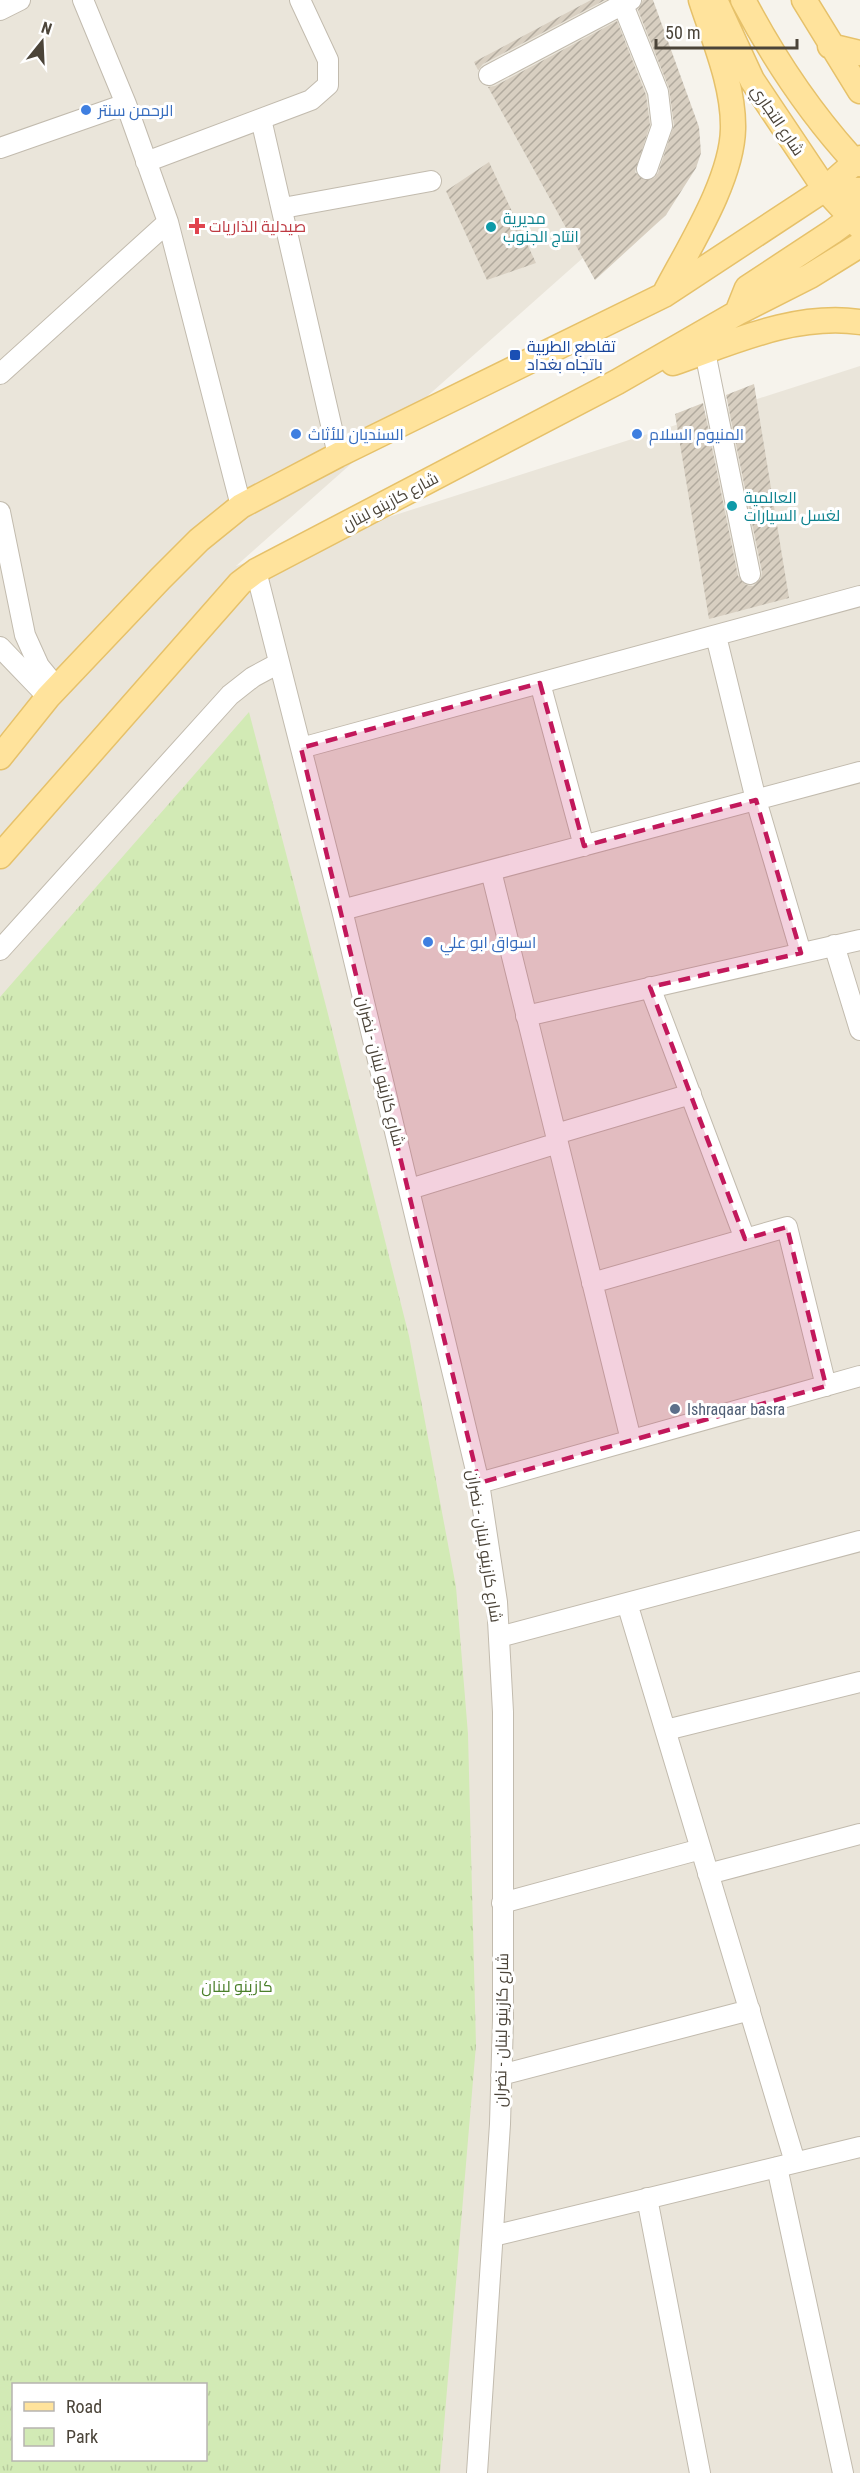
<svg xmlns="http://www.w3.org/2000/svg" width="860" height="2473" font-family="'Roboto Condensed',Cairo,sans-serif">
	<style>
		.residential { fill: #eae5da; fill-rule: evenodd }
		.park { fill: url(#park-tufts); fill-rule: evenodd }
		.building { fill: url(#building-hatch) }
		.lines { fill: none; stroke-linecap: round; stroke-linejoin: round }
		.minor-casing { stroke: #c2bbae; stroke-width: 22 }
		.major-casing { stroke: #e6c16a; stroke-width: 27 }
		.minor { stroke: #fff; stroke-width: 20 }
		.major { stroke: #ffe39c; stroke-width: 24 }
		.marked { fill: #c2185b; fill-opacity: 0.2; stroke: #c2185b; stroke-width: 4.5; stroke-dasharray: 12 8; stroke-linejoin: round }
		.shop-dot { fill: #3f7fe0; stroke: #fff; stroke-width: 2 }
		.health-dot { fill: #e0444e; stroke: #fff; stroke-width: 2 }
		.culture-dot { fill: #0f9aa8; stroke: #fff; stroke-width: 2 }
		.transit-dot { fill: #1a4fb4; stroke: #fff; stroke-width: 2 }
		.service-dot { fill: #5c6f8a; stroke: #fff; stroke-width: 2 }
		.labels { text-anchor: middle; stroke-width: 6; stroke-linejoin: round; paint-order: stroke }
		.shop-label { font-size: 16px; fill: #366cbe; stroke: #fff; text-anchor: start }
		.street-label { font-size: 16px; fill: #4b4439; stroke: #fff }
		.culture-label { font-size: 16px; fill: #0d838f; stroke: #fff; text-anchor: start }
		.health-label { font-size: 16px; fill: #be3a42; stroke: #fff; text-anchor: start }
		.transit-label { font-size: 16px; fill: #164399; stroke: #fff; text-anchor: start }
		.service-label { font-size: 16px; fill: #4e5e75; stroke: #fff; text-anchor: start }
		.park-label { font-size: 16px; fill: #4a7f2a; stroke: #fff }
	</style>
	<defs>
		<pattern id="park-tufts" width="24" height="20" patternUnits="userSpaceOnUse" patternTransform="scale(1.5)"><rect width="24" height="20" fill="#d2eab5"/><path d="M3 7l-1-3M5 7V3M7 7l1-3M15 17l-1-3M17 17v-4M19 17l1-3" fill="none" stroke="#b6ca9c"/></pattern>
		<pattern id="building-hatch" width="6" height="6" patternUnits="userSpaceOnUse" patternTransform="scale(1.5)"><rect width="6" height="6" fill="#d8cfc1"/><path d="M-1 1l2-2M0 6l6-6M5 7l2-2" fill="none" stroke="#b1aa9e"/></pattern>
	</defs>
	<rect width="100%" height="100%" fill="#f6f3ec"/>
	<!-- residential -->
	<path class="residential" d="M0 0H646L692 161 236 566 860 366V2473H0ZM14 2384H206V2460H14Z"/>
	<!-- park -->
	<path class="park" d="M249 712 327 1010 409 1336 456 1587 468 1734 476 2045 440 2473H0V997ZM14 2384H206V2460H14Z"/>
	<!-- building -->
	<path class="building" d="M591 0H605L483 64 478 70 474 62Z
		M643 0H653L699 127 701 153 696 168 666 215 595 280 488 87 495 86 617 21 646 95 650 125 635 172 644 180 654 178 658 173 674 125 669 88 638 10Z
		M489 162 536 263 487 280 446 191Z
		M754 384 789 598 709 619 675 414 703 403 738 576 746 585 753 586 761 578 762 572 726 395Z"/>
	<g class="lines">
		<!-- minor casing -->
		<g class="minor-casing">
			<path id="minor" d="M83 0 126 104 168 222 241 506
				M623 5 658 92 662 126 647 169
				M0 10 20 0
				M489 75 631 0
				M261 119 338 455
				M0 148 126 104
				M146 162 311 100 328 85V60L300 0
				M283 208 431 181
				M705 352 750 574
				M0 374 168 222
				M0 512 25 635 39 666 57 688
				M256 571 342 910 479 1483 497 1602 503 1712V2020L500 2124 477 2473
				M716 636 756 800 801 953
				M0 647 48 697
				M540 683 584 846
				M301 748 860 596
				M491 871 631 1440
				M342 910 860 772
				M834 945 860 1030
				M0 950 230 695 253 677 279 663
				M650 987 745 1239
				M526 1016 860 940
				M556 1134 691 1094
				M410 1189 558 1143
				M592 1283 787 1227 826 1386
				M479 1483 860 1376
				M627 1603 795 2162
				M499 1637 860 1541
				M666 1730 860 1682
				M708 1874 860 1834
				M502 1903 701 1849
				M501 2075 750 2010
				M777 2167 843 2473
				M647 2198 700 2473
				M493 2236 860 2147"/>
		</g>
		<!-- major casing -->
		<g class="major-casing">
			<path id="major" d="M715 0 752 80 825 189 860 227
				M743 0C774 59 810 113 855 162L860 164
				M804 0 860 91
				M830 46 860 53
				M825 189 860 190
				M665 293C689 247 732 180 733 129 734 86 714 40 701 0
				M737 313 747 288 832 232 851 218 860 208
				M673 363C733 342 795 313 860 322
				M0 757 48 697 160 579 199 540 241 506 338 455 664 295 825 189 860 158
				M0 856 240 583 256 571 617 382 737 313 810 276 860 245"/>
		</g>
		<!-- minor -->
		<use href="#minor" class="minor"/>
		<!-- major -->
		<use href="#major" class="major"/>
	</g>
	<!-- marked area -->
	<path class="marked" d="M540 683 584 846 756 800 801 953 650 987 745 1239 787 1227 826 1386 479 1483 301 748Z"/>
	<!-- markers -->
	<g class="shop-dot">
		<circle cx="86" cy="110" r="6"/>
		<circle cx="296" cy="434" r="6"/>
		<circle cx="637" cy="434" r="6"/>
		<circle cx="428" cy="942" r="6"/>
	</g>
	<path class="health-dot" d="M194 217h6v6h6v6h-6v6h-6v-6h-6v-6h6z"/>
	<g class="culture-dot">
		<circle cx="491" cy="227" r="6"/>
		<circle cx="732" cy="506" r="6"/>
	</g>
	<rect class="transit-dot" x="509" y="349" width="12" height="12" rx="3"/>
	<circle class="service-dot" cx="675" cy="1409" r="6"/>
	<g class="labels">
		<!-- shop labels -->
		<g class="shop-label">
			<text x="98" y="116">الرحمن سنتر</text>
			<text x="308" y="440">السنديان للأثاث</text>
			<text x="649" y="440">المنيوم السلام</text>
			<text x="440" y="948">اسواق ابو علي</text>
		</g>
		<!-- street labels -->
		<g class="street-label">
			<text transform="translate(778 120) rotate(56)" y="6">شارع التجاري</text>
			<text transform="translate(390 501) rotate(-28)" y="6">شارع كازينو لبنان</text>
			<text transform="translate(381 1071) rotate(76)" y="6">شارع كازينو لبنان - نضران</text>
			<text transform="translate(485 1546) rotate(81)" y="6">شارع كازينو لبنان - نضران</text>
			<text transform="translate(501 2030) rotate(-89)" y="6">شارع كازينو لبنان - نضران</text>
		</g>
		<!-- culture labels -->
		<g class="culture-label">
			<text x="503" y="224">مديرية<tspan x="503" dy="18">انتاج الجنوب</tspan></text>
			<text x="744" y="503">العالمية<tspan x="744" dy="18">لغسل السيارات</tspan></text>
		</g>
		<!-- health labels -->
		<g class="health-label">
			<text x="209" y="232">صيدلية الذاريات</text>
		</g>
		<!-- transit labels -->
		<g class="transit-label">
			<text x="527" y="352">تقاطع الطربية<tspan x="527" dy="18">باتجاه بغداد</tspan></text>
		</g>
		<!-- service labels -->
		<g class="service-label">
			<text x="687" y="1415">Ishraqaar basra</text>
		</g>
		<!-- park labels -->
		<g class="park-label">
			<text x="237" y="1992">كازينو لبنان</text>
		</g>
	</g>
	<!-- legend -->
	<rect x="12" y="2383" width="195" height="78" fill="#ffffff" stroke="#b7b4b0" stroke-width="1.5"/>
	<rect x="24" y="2402" width="30" height="9" fill="#ffe39c" stroke="#b7b4b0" stroke-width="1.5"/>
	<text x="66" y="2413" font-size="18" fill="#4b4439">Road</text>
	<rect x="24" y="2428" width="30" height="18" fill="url(#park-tufts)" stroke="#b7b4b0" stroke-width="1.5"/>
	<text x="66" y="2443" font-size="18" fill="#4b4439">Park</text>
	<!-- north arrow -->
	<g transform="translate(42 42) rotate(18)" stroke="#ffffff" stroke-width="4.5" paint-order="stroke">
	<path d="M0-4.5L10 22L0 15L-10 22Z" fill="#4b4439"/>
	<text y="-9" font-size="16" font-weight="bold" text-anchor="middle" fill="#4b4439">N</text>
	</g>
	<!-- scale -->
	<path d="M656 39v9h141v-9" fill="none" stroke="#4b4439" stroke-width="3"/>
	<text x="665" y="39" font-size="18" fill="#4b4439" stroke="#ffffff" stroke-width="4.5" paint-order="stroke">50 m</text>
</svg>
